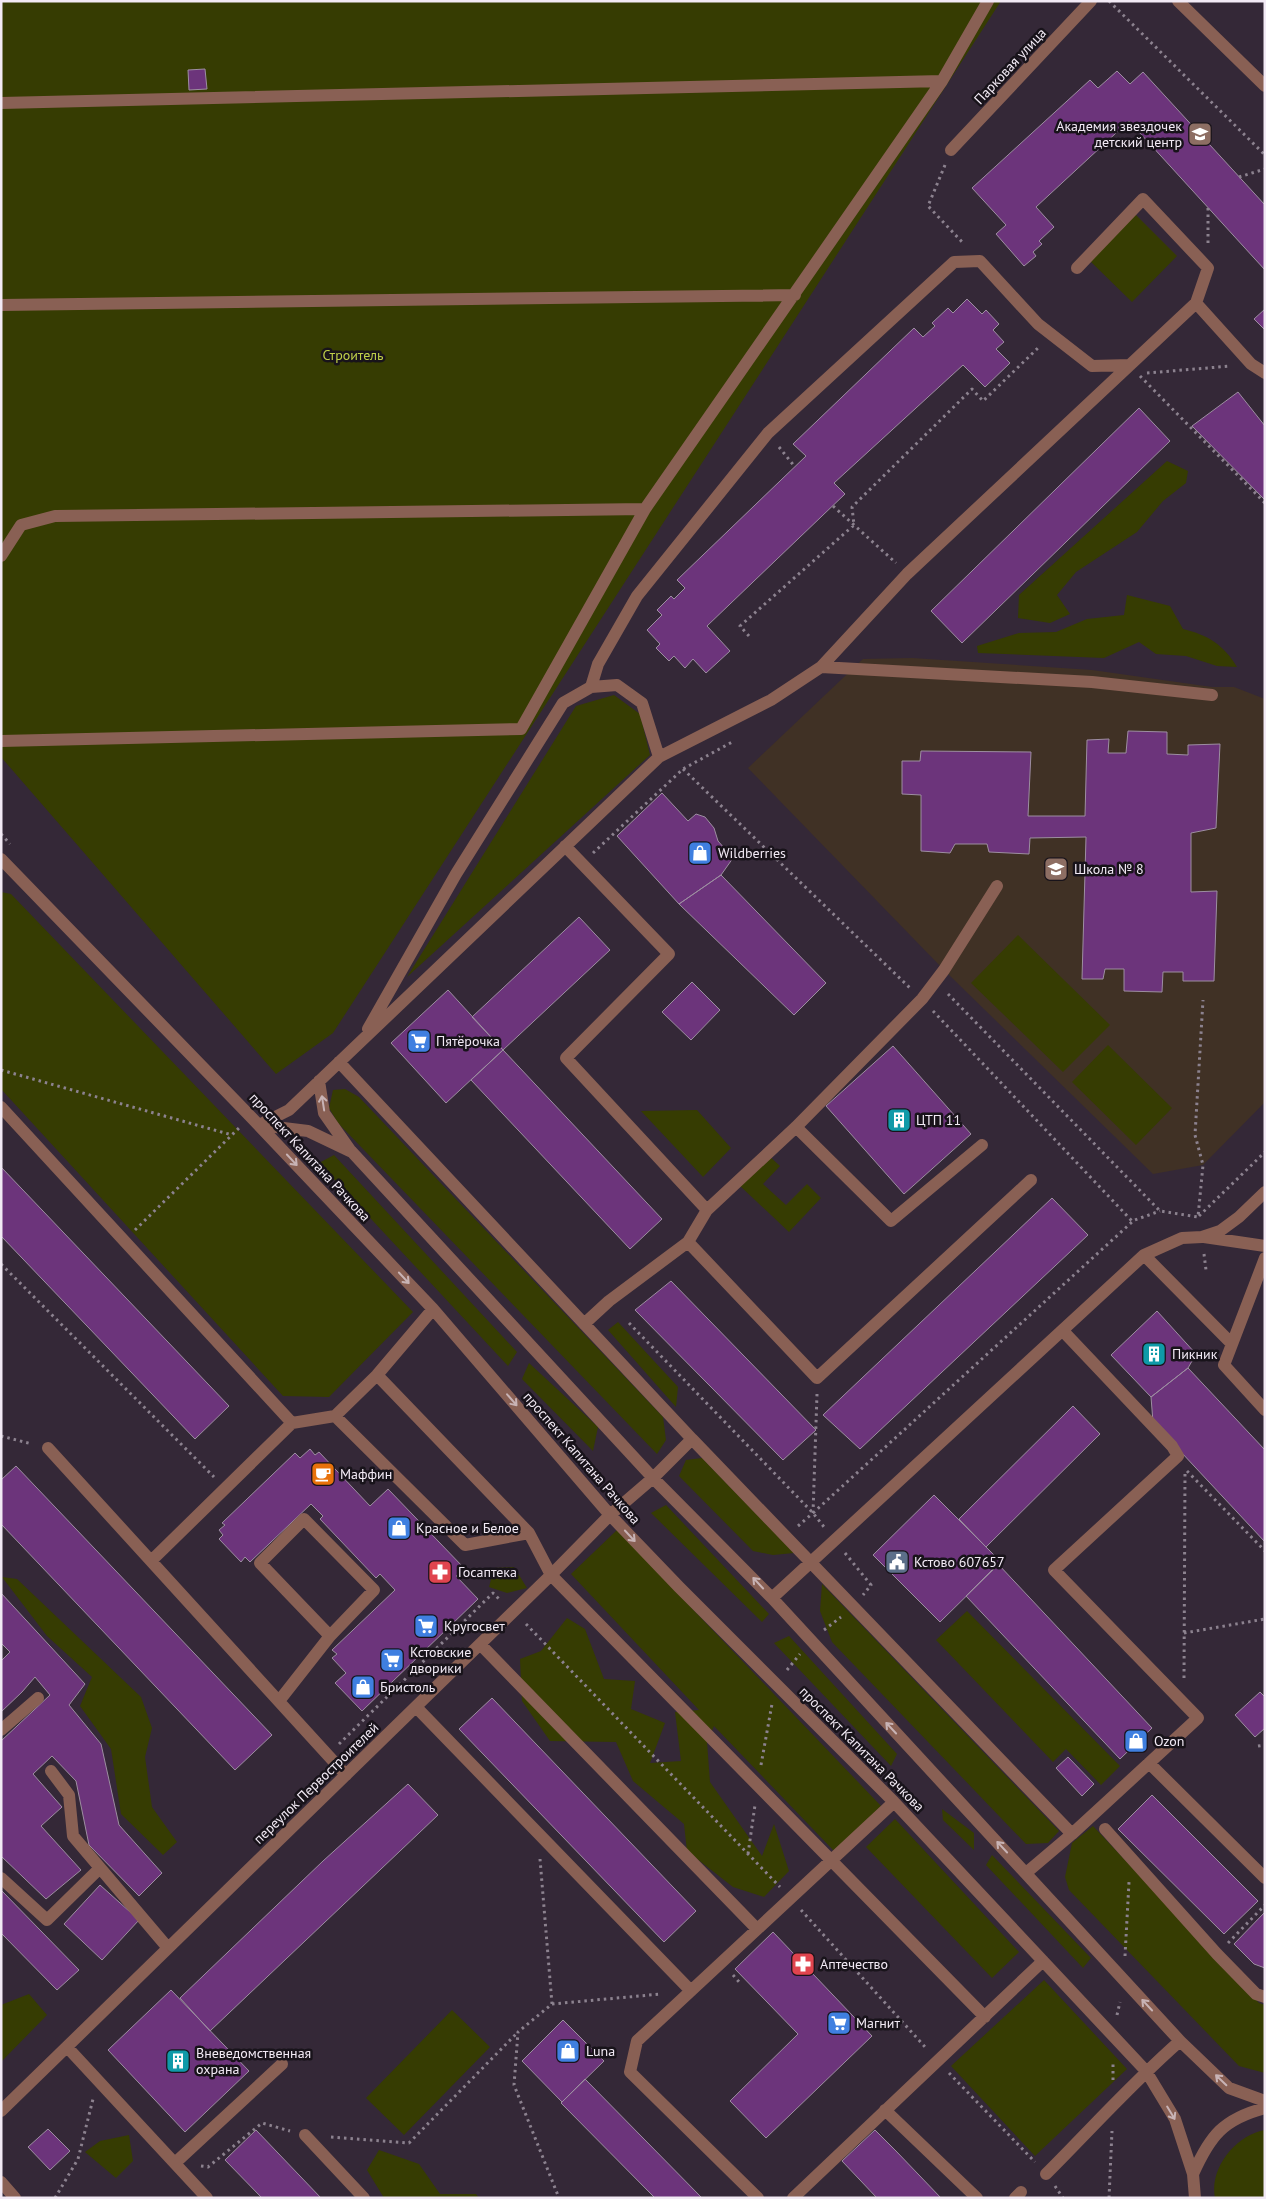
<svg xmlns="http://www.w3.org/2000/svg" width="1266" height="2199" font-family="'PT Sans',sans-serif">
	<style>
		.education { fill: #403125 }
		.green { fill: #363c02 }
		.building { fill: #6c347b; stroke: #9d8ea1 }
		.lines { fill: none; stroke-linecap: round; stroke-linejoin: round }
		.path { stroke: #8c828f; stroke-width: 3; stroke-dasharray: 2.5 4; stroke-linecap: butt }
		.minor { stroke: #896054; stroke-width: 12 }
		.oneway { stroke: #c8b3b5 }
		.labels { text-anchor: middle; stroke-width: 5; stroke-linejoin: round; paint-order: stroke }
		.street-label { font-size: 14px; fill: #f2eaf5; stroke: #18131a }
		.poi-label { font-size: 14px; fill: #f2eaf5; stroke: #18131a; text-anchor: start }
		.park-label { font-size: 14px; fill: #bfcf49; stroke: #18131a }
	</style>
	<rect width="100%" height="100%" fill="#342837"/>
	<!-- education -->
	<path class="education" d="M912 658 1092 670 1212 687H1234L1265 699V1102L1203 1165 1153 1174 944 970 748 768 863 659Z"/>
	<!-- green -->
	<path class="green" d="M1 1H1001L333 1033 276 1074 1 757Z
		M1135 214 1177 256 1132 302 1089 260Z
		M1167 461 1188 471 1186 483 1163 501 1137 532 1076 572 1057 595 1070 614 1050 623 1018 618 1019 595Z
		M1127 595 1170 606 1183 629C1208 635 1224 645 1237 667L1217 666 1186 656 1156 654 1139 642 1104 658 978 653 977 646 1019 633 1056 632 1087 619 1124 615Z
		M614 695 640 714 650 755 407 977 576 706Z
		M1 892 11 894 413 1312 329 1397 283 1396 1 1089Z
		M1018 935 1110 1025 1063 1072 971 983Z
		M1108 1045 1172 1108 1136 1145 1072 1082Z
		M345 1089 359 1097 663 1417 666 1440 657 1454 338 1123 329 1108 333 1090Z
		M697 1110 731 1148 703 1177 641 1111Z
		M334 1155 517 1352 508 1366 319 1163Z
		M768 1155 780 1166 763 1184 786 1205 807 1184 821 1198 789 1232 739 1185Z
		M618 1322 678 1387 676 1407 608 1330Z
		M529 1363 598 1427 593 1451 522 1379Z
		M702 1458 794 1553 773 1555 753 1551 679 1476 686 1460Z
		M666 1505 769 1614 762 1622 651 1513Z
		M617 1530 881 1806 834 1851 714 1726 707 1742 710 1782 762 1856 774 1824 789 1871 764 1897 733 1887 687 1851 684 1824 633 1781 616 1742 550 1741 522 1701 520 1659 541 1651 567 1618 585 1629 604 1679 635 1681 631 1709 665 1723 650 1763 681 1761 675 1712 699 1710 571 1574Z
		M514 1567 527 1588 507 1593 489 1587 494 1568Z
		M2 1577 17 1579 141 1697 152 1728 145 1757 152 1807 177 1842 163 1855 121 1814 111 1749 80 1706 92 1677 47 1636Z
		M822 1584 1059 1831 1048 1843 1026 1844 832 1642 820 1611Z
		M967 1611 1120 1766 1101 1785 1066 1749 1053 1762 936 1640Z
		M789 1636 897 1754 891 1766 774 1643Z
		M942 1809 974 1833V1850L943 1820Z
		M895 1819 1019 1952 992 1978 866 1847Z
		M1093 1826 1259 2003 1265 2005V2073L1239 2066 1069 1890 1065 1877 1072 1843Z
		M992 1855 1091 1958 1083 1968 986 1865Z
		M1044 1980 1127 2069 1035 2156 951 2066Z
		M29 1994 47 2015 1 2062V2005Z
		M452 2010 490 2047 404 2135 366 2098Z
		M1265 2130V2198H1215C1209 2168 1236 2135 1265 2130Z
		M129 2135 133 2161 116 2178 85 2152 100 2141Z
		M379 2150 419 2164 440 2194H476L479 2198H384L367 2170Z"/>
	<!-- building -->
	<path class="building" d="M205 69 207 89 189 90 188 70Z
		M1117 71 1130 84 1143 72 1265 205V270L1129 121 1036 207 1054 227 1039 241 1042 244 1033 252 1036 256 1024 266 996 234 1006 225 972 188 1090 80 1098 88Z
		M967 299 982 314 986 310 999 324 993 330 1004 342 996 349 1010 363 985 387 963 365 834 483 845 494 707 626 730 651 706 673 693 659 685 668 674 656 669 661 656 648 660 644 647 630 662 615 657 610 671 596 674 599 685 588 677 580 806 456 793 444 914 328 923 337 935 326 932 323 948 308 953 313Z
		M1265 309V330L1254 319Z
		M1238 392 1265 426V500L1192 426Z
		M1139 408 1170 441 962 643 931 611Z
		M1128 731 1167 732V754L1188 755V745L1220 744 1216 828 1191 833V892L1217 891 1214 981H1183V972H1163L1162 992 1124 991V969H1105L1103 979H1082L1086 837 1030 838 1029 854 989 852 987 844H955L950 853 921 851V795L902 794V761H920L921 751 1031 752 1028 816H1085L1087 740 1109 739 1108 753H1126Z
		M662 793 688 821 696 814 705 817 714 828 718 841 733 858 721 875 679 904 617 836Z
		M721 875 826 983 794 1015 679 904Z
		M579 917 610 950 503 1050 472 1017Z
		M692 982 720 1010 691 1040 662 1012Z
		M448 990 503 1050 446 1103 391 1043Z
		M893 1046 971 1134 904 1194 826 1106Z
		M503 1050 662 1219 630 1249 471 1080Z
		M1 1167 229 1406 195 1439 1 1236Z
		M1052 1198 1088 1235 860 1449 823 1415Z
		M671 1281 816 1430 783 1460 635 1310Z
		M1157 1311 1196 1354 1188 1368 1151 1397 1111 1355Z
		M1188 1368 1265 1450V1542L1153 1422 1151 1397Z
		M1073 1406 1100 1434 986 1547 959 1519Z
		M310 1449 315 1455 319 1452 370 1506 388 1489 464 1568 456 1576 478 1599 362 1711 335 1683 346 1673 332 1658 337 1654 332 1650 395 1590 380 1574 376 1578 320 1519 323 1516 311 1504 250 1562 245 1557 241 1562 219 1539 223 1535 219 1530 225 1525 222 1523 295 1453 300 1458Z
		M16 1466 272 1735 235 1770 1 1524V1480Z
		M934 1495 1001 1562 940 1622 873 1555Z
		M998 1564 1152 1728 1120 1759 966 1596Z
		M1 1593 85 1684 69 1705 101 1744 119 1825 162 1873 139 1896 89 1845 76 1781 52 1756 33 1774 62 1807 41 1826 81 1870 46 1899 1 1856V1741L50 1695 35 1677 22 1692 1 1712V1661L10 1652 1 1643Z
		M1260 1692 1265 1697V1728L1255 1737 1235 1715Z
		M492 1698 696 1911 664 1942 459 1729Z
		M1068 1757 1094 1784 1082 1796 1056 1768Z
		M408 1784 438 1815 210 2031 180 1998 323 1861Z
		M1152 1795 1258 1901 1224 1934 1118 1829Z
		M100 1885 139 1920 102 1960 64 1924Z
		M1 1890 79 1970 57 1990 1 1933Z
		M1265 1912V1968L1254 1964 1234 1944Z
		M773 1932 872 2036 766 2138 730 2101 798 2034 735 1969Z
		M171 1990 249 2071 185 2132 108 2050Z
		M563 2020 604 2061 562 2102 522 2061Z
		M585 2079 702 2198H655L561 2103Z
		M48 2129 70 2151 50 2170 28 2147Z
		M256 2130 321 2198H262L225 2160Z
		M875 2130 896 2151 941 2198H877L842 2161Z"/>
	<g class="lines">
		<!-- path -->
		<path class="path" d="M1109 1 1265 155
			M945 165 928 206 964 244
			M1239 177 1265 169
			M1208 243V208
			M1147 373 1231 366
			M1140 376 1265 503
			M779 447 795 467
			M833 506 896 563
			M749 636 740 626 854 525 852 507 972 389 983 401 1039 347
			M683 769 911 989
			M1 834 10 844
			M593 853 683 769 734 741
			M948 994 1160 1211 1198 1217 1203 1165 1195 1135 1203 1000
			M933 1011 1132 1221 1160 1211
			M1 1070 232 1135
			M1199 1216 1265 1152
			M135 1230 240 1127
			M1204 1254 1206 1270
			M1 1264 214 1477
			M629 1323 813 1513 824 1527
			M1 1436 32 1444
			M1187 1471 1265 1551
			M813 1513 1132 1222
			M798 1526 813 1513 817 1394
			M845 1553 871 1585 863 1595
			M526 1624 780 1887
			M824 1630 841 1617
			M1184 1633 1265 1619
			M787 1670 800 1654
			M1184 1678 1185 1472
			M339 1744 493 1593 501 1601
			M1258 1746 1265 1745
			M761 1765 772 1704
			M748 1854 755 1805
			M540 1859 552 2004 518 2032 514 2085 559 2198
			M801 1910 926 2048
			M1228 1943 1265 1905
			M1125 1956 1129 1882
			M733 1975 740 1983
			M552 2004 661 1994
			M1117 2015 1120 2002
			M949 2073 1035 2162
			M1113 2080V2061
			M331 2137 409 2143 518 2032
			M201 2166 208 2167 262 2123 290 2131
			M1055 2186 1063 2198
			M55 2198 78 2159 93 2099
			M1109 2198 1112 2131"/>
		<!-- minor -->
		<path class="minor" d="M1178 1 1265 86
			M1 103 942 81
			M951 150 1091 1
			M1077 268 1143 199 1208 268 1196 303
			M1 305 795 295
			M1 556 21 525 55 516 645 509 942 81 988 1
			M821 667 1092 682 1212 695
			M591 687 598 664 637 596 768 433 954 262 980 261 1038 324 1092 366 1130 365
			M1 741 521 729 645 509
			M565 846 669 954 566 1058 707 1210
			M1 859 251 1117 433 1309 610 1515 679 1587 894 1802 1146 2071 1175 2119 1193 2174 1195 2198
			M368 1029 456 874 563 703 591 687 617 685 642 703 659 757
			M319 1081 324 1113 350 1150
			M1 1107 292 1423 335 1416 465 1545 529 1533
			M259 1125 308 1131 352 1152 653 1478 772 1598 1180 2041 1229 2088 1265 2101
			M259 1125 289 1110 659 757 771 700 821 667 907 574 1196 303 1251 364 1265 373
			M796 1127 891 1221 982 1145
			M1204 1237 1265 1246
			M688 1242 817 1378 1031 1180
			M1144 1255 1232 1344
			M1265 1258 1224 1365 1265 1410
			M433 1309 377 1375 529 1533 551 1575 985 2017
			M584 1324 609 1301 688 1242 707 1210 796 1127 922 999 944 970 997 886
			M1063 1331 1172 1446 1178 1456 1054 1570 1198 1718 1072 1834
			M335 1416 377 1375
			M692 1439 1072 1834 1026 1873
			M48 1448 346 1775
			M151 1561 292 1423
			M772 1598 1144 1255 1182 1238 1202 1237 1220 1231 1239 1217 1265 1192
			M480 1644 757 1929
			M279 1701 330 1636 374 1590 304 1519 260 1563 330 1636
			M416 1707 691 1991
			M1 1730 38 1698
			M1149 1763 1265 1878
			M51 1771 69 1795 73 1836 168 1948
			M1105 1829 1217 1954 1256 1994 1265 1997
			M1 1878 47 1920 100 1868
			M67 2047 207 2198
			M885 2110 977 2198
			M1 2111 551 1575 610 1515 653 1478 692 1439 339 1062
			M305 2135 364 2198
			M175 2163 282 2064
			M1046 2174C1091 2129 1133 2082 1180 2041
			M1193 2174C1210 2136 1223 2119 1265 2108
			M1 2182 15 2198
			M758 2198 630 2072 637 2041 894 1802
			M793 2198 1043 1961
			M1015 2198 1021 2192"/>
	</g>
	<!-- one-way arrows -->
	<defs><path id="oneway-shaft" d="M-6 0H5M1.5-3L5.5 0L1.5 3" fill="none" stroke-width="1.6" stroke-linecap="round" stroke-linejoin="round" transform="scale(1.25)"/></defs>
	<g class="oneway">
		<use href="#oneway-shaft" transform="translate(323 1103) rotate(-99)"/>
		<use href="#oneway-shaft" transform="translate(292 1160) rotate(47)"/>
		<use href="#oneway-shaft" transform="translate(404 1278) rotate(47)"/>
		<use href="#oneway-shaft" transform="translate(512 1400) rotate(49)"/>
		<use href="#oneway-shaft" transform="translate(630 1536) rotate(47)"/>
		<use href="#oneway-shaft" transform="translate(758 1583) rotate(-133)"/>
		<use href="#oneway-shaft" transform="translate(891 1728) rotate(-133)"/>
		<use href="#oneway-shaft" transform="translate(1002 1847) rotate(-133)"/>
		<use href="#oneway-shaft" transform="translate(1147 2005) rotate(-133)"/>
		<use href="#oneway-shaft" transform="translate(1221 2080) rotate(-136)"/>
		<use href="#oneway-shaft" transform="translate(1171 2113) rotate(59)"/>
	</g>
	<!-- icons -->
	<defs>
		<g id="school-square" transform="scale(1.25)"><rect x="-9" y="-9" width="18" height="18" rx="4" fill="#8d6e63" stroke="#18131a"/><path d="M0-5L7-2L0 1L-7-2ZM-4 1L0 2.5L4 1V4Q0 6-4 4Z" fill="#fff"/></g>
		<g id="shop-square" transform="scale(1.25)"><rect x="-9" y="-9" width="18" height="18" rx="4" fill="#3f7fe0" stroke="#18131a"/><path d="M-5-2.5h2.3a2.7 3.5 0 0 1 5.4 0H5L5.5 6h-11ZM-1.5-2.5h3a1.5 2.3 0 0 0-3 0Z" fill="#fff"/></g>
		<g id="supermarket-square" transform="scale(1.25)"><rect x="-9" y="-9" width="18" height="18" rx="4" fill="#3f7fe0" stroke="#18131a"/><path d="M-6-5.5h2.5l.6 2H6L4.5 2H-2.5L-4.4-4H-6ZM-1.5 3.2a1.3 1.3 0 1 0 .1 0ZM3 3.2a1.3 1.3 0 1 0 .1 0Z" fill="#fff"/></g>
		<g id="building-square" transform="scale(1.25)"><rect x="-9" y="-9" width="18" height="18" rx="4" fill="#0f9aa8" stroke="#18131a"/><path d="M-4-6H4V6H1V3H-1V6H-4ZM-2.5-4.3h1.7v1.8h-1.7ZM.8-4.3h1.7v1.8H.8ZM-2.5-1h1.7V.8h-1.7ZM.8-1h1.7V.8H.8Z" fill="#fff"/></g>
		<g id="cafe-square" transform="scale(1.25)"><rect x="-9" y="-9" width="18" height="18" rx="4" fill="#e8710a" stroke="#18131a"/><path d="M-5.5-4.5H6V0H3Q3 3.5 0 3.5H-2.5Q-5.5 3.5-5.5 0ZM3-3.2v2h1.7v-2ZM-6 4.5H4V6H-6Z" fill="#fff"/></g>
		<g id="civic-square" transform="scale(1.25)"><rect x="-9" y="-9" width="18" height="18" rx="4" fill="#5c6f8a" stroke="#18131a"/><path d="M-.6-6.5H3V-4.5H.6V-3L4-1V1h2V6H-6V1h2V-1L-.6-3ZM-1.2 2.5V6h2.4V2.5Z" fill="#fff"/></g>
		<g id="pharmacy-square" transform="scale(1.25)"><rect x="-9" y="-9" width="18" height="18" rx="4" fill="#e0444e" stroke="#18131a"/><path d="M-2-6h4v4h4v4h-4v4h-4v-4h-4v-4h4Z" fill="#fff"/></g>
	</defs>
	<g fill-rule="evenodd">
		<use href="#school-square" x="1200" y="134"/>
		<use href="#shop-square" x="700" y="853"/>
		<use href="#school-square" x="1056" y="869"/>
		<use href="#supermarket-square" x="419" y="1041"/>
		<use href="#building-square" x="899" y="1120"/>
		<use href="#building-square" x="1154" y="1354"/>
		<use href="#cafe-square" x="323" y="1474"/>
		<use href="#shop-square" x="399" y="1528"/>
		<use href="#civic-square" x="897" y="1562"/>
		<use href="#pharmacy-square" x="440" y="1572"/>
		<use href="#supermarket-square" x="426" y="1626"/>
		<use href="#supermarket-square" x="392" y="1660"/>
		<use href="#shop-square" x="363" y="1687"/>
		<use href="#shop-square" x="1136" y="1741"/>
		<use href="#pharmacy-square" x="803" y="1964"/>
		<use href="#supermarket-square" x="839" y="2023"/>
		<use href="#shop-square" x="568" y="2051"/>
		<use href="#building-square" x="178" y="2061"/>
	</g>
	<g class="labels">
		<!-- street labels -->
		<g class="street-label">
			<text transform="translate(1010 66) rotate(-47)" y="5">Парковая улица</text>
			<text transform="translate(310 1157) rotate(47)" y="5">проспект Капитана Рачкова</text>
			<text transform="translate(582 1458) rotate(49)" y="5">проспект Капитана Рачкова</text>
			<text transform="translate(862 1749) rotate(45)" y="5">проспект Капитана Рачкова</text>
			<text transform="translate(316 1783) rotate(-44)" y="5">переулок Первостроителей</text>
		</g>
		<!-- poi labels -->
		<g class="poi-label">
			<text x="1182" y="131" text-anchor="end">Академия звездочек<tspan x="1182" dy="16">детский центр</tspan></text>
			<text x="718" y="858">Wildberries</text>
			<text x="1074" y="874">Школа № 8</text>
			<text x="436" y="1046">Пятёрочка</text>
			<text x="916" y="1125">ЦТП 11</text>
			<text x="1172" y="1359">Пикник</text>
			<text x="340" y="1479">Маффин</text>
			<text x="416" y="1533">Красное и Белое</text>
			<text x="914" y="1567">Кстово 607657</text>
			<text x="458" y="1577">Госаптека</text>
			<text x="444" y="1631">Кругосвет</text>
			<text x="410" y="1657">Кстовские<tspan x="410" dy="16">дворики</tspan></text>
			<text x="380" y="1692">Бристоль</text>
			<text x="1154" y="1746">Ozon</text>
			<text x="820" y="1969">Аптечество</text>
			<text x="856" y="2028">Магнит</text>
			<text x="586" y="2056">Luna</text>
			<text x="196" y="2058">Вневедомственная<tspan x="196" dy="16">охрана</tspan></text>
		</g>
		<!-- park labels -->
		<g class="park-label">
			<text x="353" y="360">Строитель</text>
		</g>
	</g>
	<!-- border -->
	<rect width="1266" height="2199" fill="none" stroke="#f2eaf5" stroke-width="5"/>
</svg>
